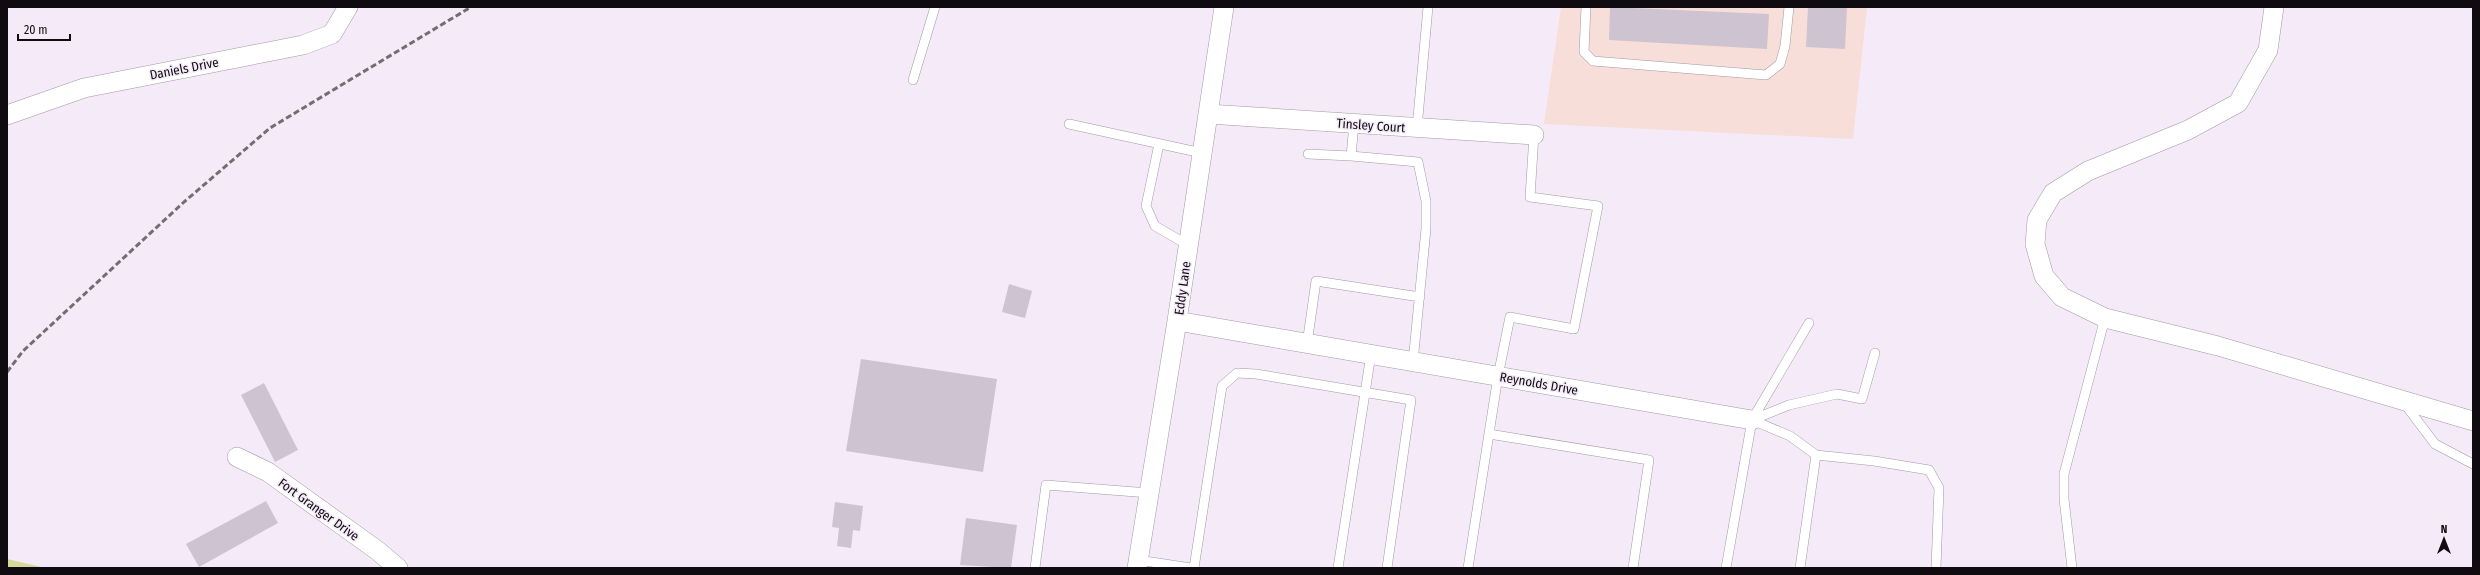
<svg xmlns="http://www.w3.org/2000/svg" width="2480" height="575" font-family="'Fira Sans Condensed',sans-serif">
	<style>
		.commercial { fill: #f8ded8 }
		.green { fill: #d3db96 }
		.building { fill: #cec3d0 }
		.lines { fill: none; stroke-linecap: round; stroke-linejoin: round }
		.lane-casing { stroke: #a298a4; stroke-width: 10 }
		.street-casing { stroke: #a298a4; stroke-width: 20 }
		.lane { stroke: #fff; stroke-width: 9 }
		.street { stroke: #fff; stroke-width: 19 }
		.rail { stroke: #736c75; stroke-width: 3; stroke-dasharray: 6 3; stroke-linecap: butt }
		.labels { text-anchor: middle; stroke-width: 3; stroke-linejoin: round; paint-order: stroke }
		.street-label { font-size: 13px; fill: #0f0b10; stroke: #f5eaf8 }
	</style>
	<rect width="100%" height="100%" fill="#f5eaf8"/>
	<!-- commercial -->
	<path class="commercial" d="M1561 7H1867L1853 139 1544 124Z"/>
	<!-- green -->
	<path class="green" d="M7 559 46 568H7Z"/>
	<!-- building -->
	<path class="building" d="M1610 7 1769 14 1767 49 1609 40Z
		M1808 7H1847L1845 49 1806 47Z
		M1009 284 1032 291 1025 318 1002 312Z
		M861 359 997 379 983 472 846 451Z
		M264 383 298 450 275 462 241 395Z
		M266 501 278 523 199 567 186 544Z
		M835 502 863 506 860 531 853 530 851 548 837 546 839 528 832 527Z
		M966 518 1017 525 1011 568 960 565Z"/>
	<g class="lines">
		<!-- lane casing -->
		<g class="lane-casing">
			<path id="lane" d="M1586 7 1584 52 1593 61 1766 75 1780 64 1785 46 1789 7
				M913 80 935 7
				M1069 124 1202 153
				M1354 124 1351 156 1418 162 1426 201V229L1413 362
				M1417 128 1428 7
				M1159 144 1146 206 1155 226 1188 245
				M1308 154 1351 156
				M1307 344 1316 281 1420 297
				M2404 403 2435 444 2473 464
				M1752 420 1790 436 1816 455 1874 461 1929 470 1939 488 1936 568
				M1752 420 1789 405 1837 394 1862 399 1875 353
				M1489 434 1649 460 1633 568
				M1138 560 1191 568
				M1035 568 1046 485 1149 493
				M1194 568 1222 386 1237 373 1256 374 1411 400 1387 568
				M1338 568 1371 354
				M1468 568 1498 376 1510 317 1574 329 1598 206 1530 197 1534 135
				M1726 568 1752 420 1809 323
				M1800 568 1816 455
				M2072 568 2064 499V474L2105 318"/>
		</g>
		<!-- street casing -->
		<g class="street-casing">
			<path id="street" d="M2274 7 2268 50 2238 103 2188 130 2088 171 2053 193 2037 220 2035 244 2044 276 2062 297 2105 318 2218 346 2473 421
				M1208 114 1534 135
				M7 115 84 88 303 45 332 34 348 7
				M1177 321 1752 420
				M237 457 268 472 378 551 398 568
				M1137 568 1177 321 1224 7"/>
		</g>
		<!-- lane -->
		<use href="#lane" class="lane"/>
		<!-- street -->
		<use href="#street" class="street"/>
		<!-- rail -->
		<path class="rail" d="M7 372 23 351 184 202 270 128 471 7"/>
	</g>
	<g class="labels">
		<!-- street labels -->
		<g class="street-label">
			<text transform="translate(184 68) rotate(-11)" y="5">Daniels Drive</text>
			<text transform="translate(1371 125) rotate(4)" y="5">Tinsley Court</text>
			<text transform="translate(1182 288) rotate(-82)" y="5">Eddy Lane</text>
			<text transform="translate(1539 383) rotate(10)" y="5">Reynolds Drive</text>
			<text transform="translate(319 509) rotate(36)" y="5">Fort Granger Drive</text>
		</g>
	</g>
	<!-- border -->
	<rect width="2480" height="575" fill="none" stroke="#0f0b10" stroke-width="16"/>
	<!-- north arrow -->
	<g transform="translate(2444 539)" stroke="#f5eaf8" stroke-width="3" paint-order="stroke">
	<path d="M0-3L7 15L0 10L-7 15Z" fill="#0f0b10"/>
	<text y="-6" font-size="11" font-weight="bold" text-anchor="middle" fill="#0f0b10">N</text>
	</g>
	<!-- scale -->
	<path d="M18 34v6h52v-6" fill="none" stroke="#0f0b10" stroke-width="2"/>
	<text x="24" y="34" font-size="12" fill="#0f0b10" stroke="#f5eaf8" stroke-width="3" paint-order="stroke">20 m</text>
</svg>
